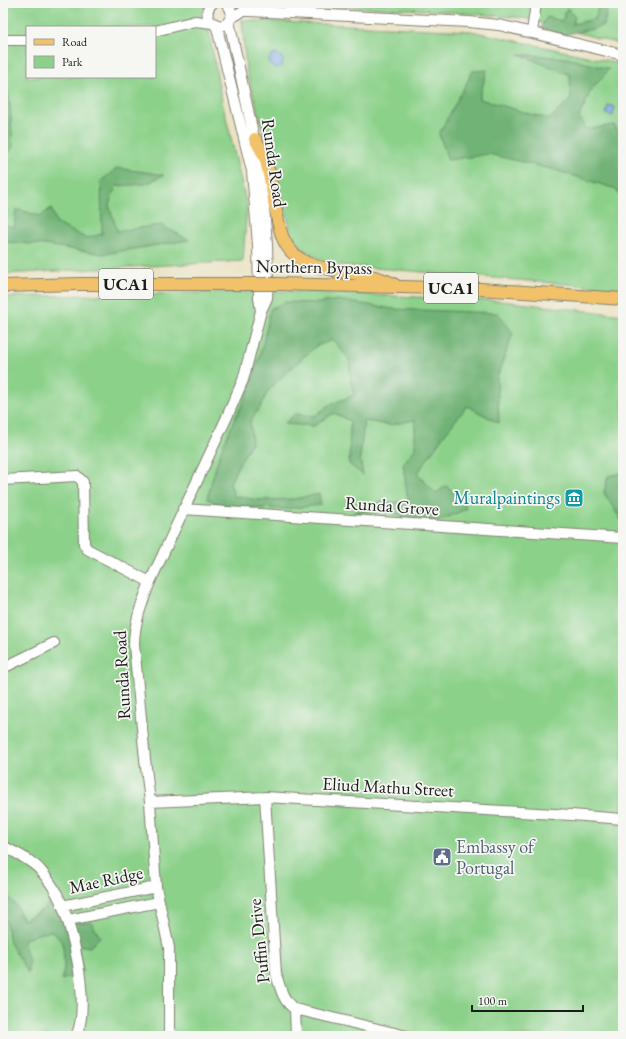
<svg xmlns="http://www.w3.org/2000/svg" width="626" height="1039" font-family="'EB Garamond',serif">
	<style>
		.green { fill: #8cd18a; stroke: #547653; fill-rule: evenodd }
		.forest { fill: #71b376; stroke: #466849 }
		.water { fill: #75a6e0; stroke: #48617e }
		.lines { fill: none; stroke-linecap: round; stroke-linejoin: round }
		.minor-casing { stroke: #837f70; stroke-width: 12 }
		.major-casing { stroke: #837f70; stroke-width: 14 }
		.minor { stroke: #fff; stroke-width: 10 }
		.major { stroke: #f2c26a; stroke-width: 12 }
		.major-bridge-casing { stroke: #837f70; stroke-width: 14; stroke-linecap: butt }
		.major-bridge { stroke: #f2c26a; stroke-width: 12 }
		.labels { text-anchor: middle; stroke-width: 3.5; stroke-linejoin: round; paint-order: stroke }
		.shield { fill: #f6f6f2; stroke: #5d5d5c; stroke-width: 1 }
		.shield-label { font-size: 17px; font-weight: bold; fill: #1c1c1c }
		.street-label { font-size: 18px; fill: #1c1c1c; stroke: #f6f6f2 }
		.culture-label { font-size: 18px; fill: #0d838f; stroke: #f6f6f2; text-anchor: end }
		.service-label { font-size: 18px; fill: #4e5e75; stroke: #f6f6f2; text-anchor: start }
	</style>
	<rect width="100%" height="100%" fill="#f6f6f2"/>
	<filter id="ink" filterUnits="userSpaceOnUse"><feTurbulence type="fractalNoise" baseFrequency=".025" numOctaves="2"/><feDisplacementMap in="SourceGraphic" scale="8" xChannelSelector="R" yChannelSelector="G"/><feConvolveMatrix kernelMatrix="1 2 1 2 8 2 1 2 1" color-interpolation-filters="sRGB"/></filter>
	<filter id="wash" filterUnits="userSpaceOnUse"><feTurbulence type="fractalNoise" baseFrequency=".012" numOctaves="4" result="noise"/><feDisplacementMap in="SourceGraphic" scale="16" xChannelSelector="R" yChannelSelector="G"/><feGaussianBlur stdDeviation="0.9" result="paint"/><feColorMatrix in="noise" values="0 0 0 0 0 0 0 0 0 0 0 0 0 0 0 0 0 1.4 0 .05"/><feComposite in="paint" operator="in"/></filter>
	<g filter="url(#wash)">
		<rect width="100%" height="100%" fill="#eae2c3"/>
		<!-- green -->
		<path class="green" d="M3 3H204L220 92 247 206 243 261 3 274ZM27 27H155V77H27Z
			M240 3H623V45L524 18 427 10Z
			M242 20 471 31 623 64V289L329 264 295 245 246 69Z
			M287 291 501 301 623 315V1036H3V297Z"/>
		<!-- forest -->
		<path class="forest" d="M597 3H608L604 25 593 29 562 35 541 28 547 17 562 21 567 8 575 17 573 24 595 19 598 7Z
			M519 54 566 58 609 69 591 90 579 117 587 129 614 125 623 138V199L616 189 555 170 489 154 448 160 439 134 473 71 487 70 479 99C503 105 526 114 550 119L571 99 570 75Z
			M3 69 10 104 13 147 3 161Z
			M117 168 164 175 146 184 116 186 109 205 117 231 161 225 189 240 103 254 45 245 3 242V224L14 228 16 209 41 216 51 208 57 224 86 238 102 234 101 181Z
			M338 300 393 309 498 313 513 333 497 377 499 423 467 406 443 436 417 474 436 493 446 486 463 499 466 509 437 522 407 517 383 511 353 513 381 502H408L403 464 415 449V420L390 425 364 421 360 459 363 475 349 464 350 421 334 413 314 426 284 424 295 414 315 416 329 405 354 395 351 382 349 359 333 340 316 346 286 373 268 391 260 408 250 421 252 442 239 464 230 483 234 496 259 500 294 499 319 494 321 505 285 509 251 508 223 505 207 499C213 477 218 455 228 434 235 417 245 401 251 384 259 360 266 334 270 309L285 302 319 303Z
			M623 473V523L604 493 608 476Z
			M3 891 17 907 23 920 41 911 54 897 69 909 59 919 68 923 91 922 100 937 90 947 77 945 83 971 62 980 64 967 63 943 52 931 38 934 23 940 29 961 28 973 10 943 5 918 3 915Z"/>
		<!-- water -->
		<path class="water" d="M269 61a7 7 0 1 1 14 0a7 7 0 1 1-14 0Z
			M608 105 615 107 613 116 606 114Z"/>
	</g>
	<g filter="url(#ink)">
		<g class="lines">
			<!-- minor casing -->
			<g class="minor-casing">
				<path id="minor" d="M213 3C206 8 206 15 211 22L220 26 227 24 232 15 230 8 226 3
					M231 18 243 11H249L469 22 499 25 623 55
					M215 25 217 28 252 171 258 245 259 298 261 311
					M155 31 195 21 212 23
					M532 32 536 3
					M3 40H27
					M3 480 77 476 83 482 84 544 87 549 150 582
					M183 509 623 538
					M3 668 54 643
					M265 797 276 974C280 987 283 1002 295 1009L407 1036
					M150 802 265 797 571 815 623 819
					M3 846C15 853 32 860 41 871 47 878 53 886 57 894 73 923 91 1006 76 1036
					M62 906 156 887
					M68 920 159 902
					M295 1009 296 1036
					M169 1036V948L156 887 150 802 145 759 134 645C134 623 142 603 150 582L226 419 243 380 261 311 267 298 268 282 267 244 261 171 229 21"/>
			</g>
			<!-- major casing -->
			<g class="major-casing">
				<path id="major" d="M255 139C259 146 264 154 266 161 269 174 272 187 274 200 279 228 281 254 312 265 339 274 369 271 395 285
					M278 284 481 289 623 299
					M3 286 80 284H249"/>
			</g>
			<!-- minor -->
			<use href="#minor" class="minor"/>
			<!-- major -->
			<use href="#major" class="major"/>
			<!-- major-bridge casing -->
			<g class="major-bridge-casing">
				<path id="major-bridge" d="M249 284H278"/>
			</g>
			<!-- major-bridge -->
			<use href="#major-bridge" class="major-bridge"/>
		</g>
	</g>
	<!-- icons -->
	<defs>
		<g id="museum-square" transform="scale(1)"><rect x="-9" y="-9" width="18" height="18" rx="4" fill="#0f9aa8" stroke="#f6f6f2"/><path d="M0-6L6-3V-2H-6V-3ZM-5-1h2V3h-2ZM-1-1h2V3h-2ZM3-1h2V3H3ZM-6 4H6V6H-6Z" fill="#fff"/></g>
		<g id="civic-square" transform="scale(1)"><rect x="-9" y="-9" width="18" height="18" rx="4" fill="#5c6f8a" stroke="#f6f6f2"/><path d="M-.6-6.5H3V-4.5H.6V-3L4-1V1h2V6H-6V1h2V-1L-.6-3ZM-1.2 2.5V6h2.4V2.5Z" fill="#fff"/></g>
	</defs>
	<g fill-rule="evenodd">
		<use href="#museum-square" x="574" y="498"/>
		<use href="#civic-square" x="442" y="857"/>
	</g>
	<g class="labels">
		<!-- shield labels -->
		<g class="shield">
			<rect x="99" y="269" width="54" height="30" rx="3"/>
			<rect x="424" y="273" width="54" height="30" rx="3"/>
		</g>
		<g class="shield-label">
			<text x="126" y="290">UCA1</text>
			<text x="451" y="294">UCA1</text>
		</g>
		<!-- street labels -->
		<g class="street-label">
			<text transform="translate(274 163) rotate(82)" y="6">Runda Road</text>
			<text transform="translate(314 267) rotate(1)" y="6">Northern Bypass</text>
			<text transform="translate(392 506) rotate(4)" y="6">Runda Grove</text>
			<text transform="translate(122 675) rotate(-93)" y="6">Runda Road</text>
			<text transform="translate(388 787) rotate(3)" y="6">Eliud Mathu Street</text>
			<text transform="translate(106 880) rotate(-12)" y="6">Mae Ridge</text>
			<text transform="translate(259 941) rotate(-96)" y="6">Puffin Drive</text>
		</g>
		<!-- culture labels -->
		<g class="culture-label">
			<text x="560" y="504">Muralpaintings</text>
		</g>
		<!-- service labels -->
		<g class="service-label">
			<text x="456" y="853">Embassy of<tspan x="456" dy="21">Portugal</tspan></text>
		</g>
	</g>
	<!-- margin -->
	<rect width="626" height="1039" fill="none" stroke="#f6f6f2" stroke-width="16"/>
	<!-- legend -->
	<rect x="26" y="26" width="130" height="52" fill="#f6f6f2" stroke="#9f9f9c"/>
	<rect x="34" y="39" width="20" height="6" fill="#f2c26a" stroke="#9f9f9c"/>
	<text x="62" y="46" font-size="12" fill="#1c1c1c">Road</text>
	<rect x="34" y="56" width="20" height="12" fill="#8cd18a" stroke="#9f9f9c"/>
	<text x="62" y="66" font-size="12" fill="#1c1c1c">Park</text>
	<!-- scale -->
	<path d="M472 1005v6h111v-6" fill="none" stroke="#1c1c1c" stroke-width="2"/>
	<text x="478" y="1005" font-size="12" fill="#1c1c1c" stroke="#f6f6f2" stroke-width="3" paint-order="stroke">100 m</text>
</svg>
